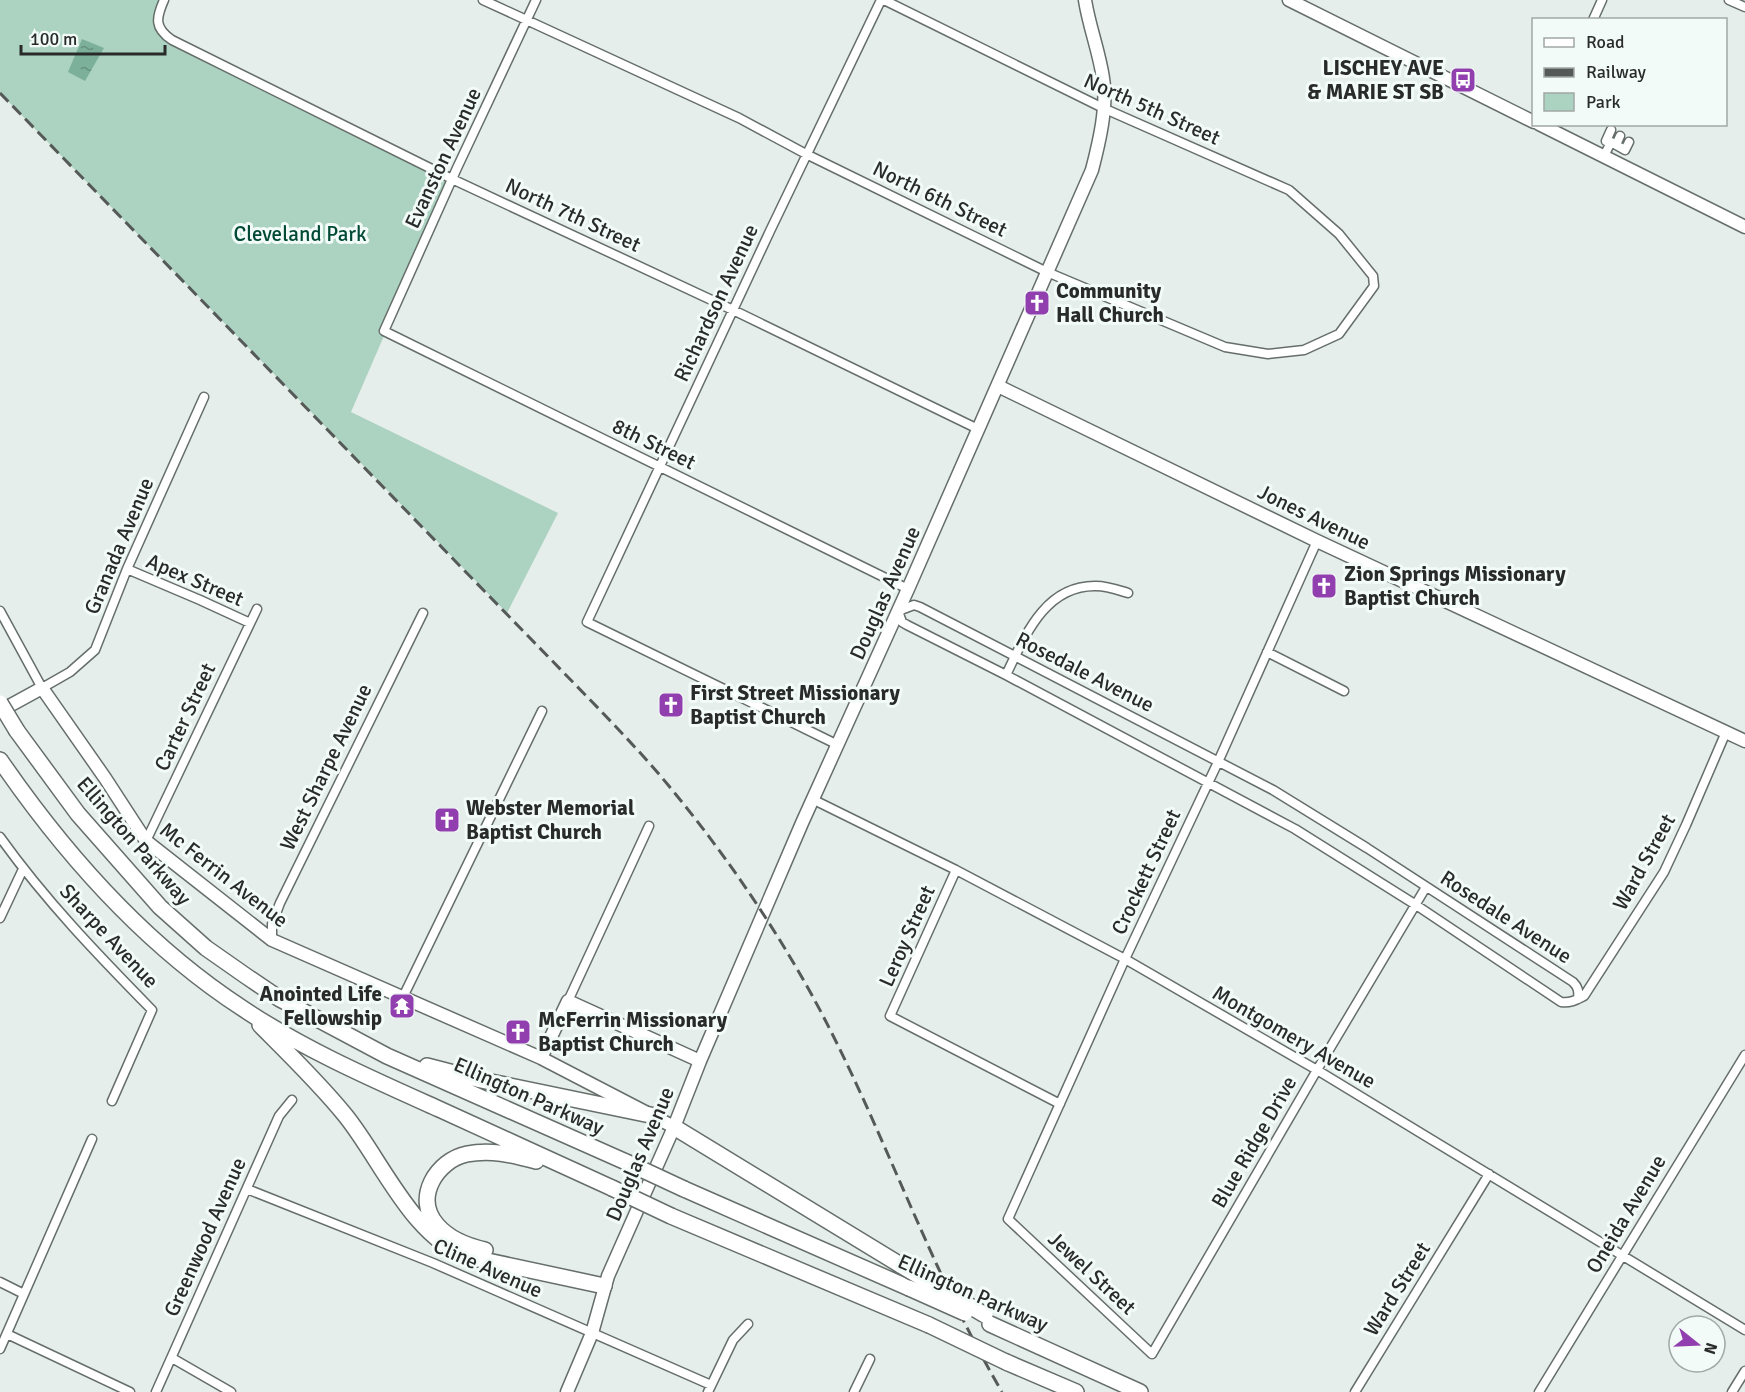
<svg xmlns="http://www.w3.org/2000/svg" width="1745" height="1392" font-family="Signika,sans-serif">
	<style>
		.green { fill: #acd2c1 }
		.water { fill: url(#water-ripples) }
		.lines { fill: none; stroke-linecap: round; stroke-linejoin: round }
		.street-casing { stroke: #666e6a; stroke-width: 11 }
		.secondary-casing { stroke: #666e6a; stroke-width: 15 }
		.highway-casing { stroke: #666e6a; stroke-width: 18 }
		.street { stroke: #fff; stroke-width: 8 }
		.secondary { stroke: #fff; stroke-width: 12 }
		.highway { stroke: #fff; stroke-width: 15 }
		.rail { stroke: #555958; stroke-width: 3; stroke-dasharray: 12 6; stroke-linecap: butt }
		.highway-bridge-casing { stroke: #666e6a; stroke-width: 18; stroke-linecap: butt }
		.highway-bridge { stroke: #fff; stroke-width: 15 }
		.labels { text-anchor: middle; stroke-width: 6; stroke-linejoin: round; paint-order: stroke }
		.poi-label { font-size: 21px; font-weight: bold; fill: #282b2a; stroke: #f2fbf7; text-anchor: start }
		.street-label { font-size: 21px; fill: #282b2a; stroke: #f2fbf7 }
		.park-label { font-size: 21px; fill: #004934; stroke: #f2fbf7 }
	</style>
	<defs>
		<pattern id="water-ripples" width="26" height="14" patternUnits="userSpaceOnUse" patternTransform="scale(1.5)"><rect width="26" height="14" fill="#7cb09a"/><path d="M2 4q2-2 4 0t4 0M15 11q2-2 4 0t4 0" fill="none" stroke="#668f7e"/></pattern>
	</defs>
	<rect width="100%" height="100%" fill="#e5eeea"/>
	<!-- green -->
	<path class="green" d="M0 0H164L158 14 163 29 172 40 452 179 351 412 558 513 507 613 0 93Z"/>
	<!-- water -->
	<path class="water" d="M82 39 104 48 85 81 68 72Z"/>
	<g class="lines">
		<!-- street casing -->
		<g class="street-casing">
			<path id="street" d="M164 0C156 18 154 28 172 40L452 179 733 310 978 429
				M483 0 739 118 806 154 1047 272 1225 347 1268 354 1304 350 1339 334 1374 286 1373 276 1339 234 1289 190 1103 108 884 0
				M536 0 457 168 384 331 908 589
				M1729 0 1745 7
				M1593 20 1602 0
				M1611 142 1606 141 1611 130
				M1616 145 1620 136
				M1604 156 1611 142 1625 150 1629 142
				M1317 541 1218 762 1125 959 1008 1219 1152 1354 1317 1070 1426 887
				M127 569 200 600 250 623
				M0 611 42 688 70 672 95 650 127 569 204 397
				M1267 652 1344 691
				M1006 675C1025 636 1045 585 1096 586 1107 586 1118 590 1128 593
				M836 744 587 622 770 231 881 0
				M812 799 956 870 1125 959 1317 1070 1745 1330
				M0 837C45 900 98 955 152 1010L112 1101
				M146 841 257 609
				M956 870 890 1016 1060 1104
				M0 918 23 869
				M272 940V924L280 903 423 613
				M403 997 542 711
				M1578 999C1579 991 1578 987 1573 982L1367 848 1273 790 920 607 914 605 898 611 902 622 907 625 1006 675 1295 829 1416 905 1561 1002C1571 1003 1576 1000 1584 996L1664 872 1686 825 1726 732
				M568 1001 649 826
				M247 1189 433 1263 711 1385
				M0 1282 24 1294
				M7 1334 130 1392
				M0 1349 92 1139
				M172 1358 231 1392
				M156 1392 279 1116 292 1100
				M708 1392 733 1340 748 1324
				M854 1392 870 1359
				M1355 1392 1489 1174
				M1539 1392 1745 1055
				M1732 1392 1745 1371"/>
		</g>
		<!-- secondary casing -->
		<g class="secondary-casing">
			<path id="secondary" d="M1289 0 1534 122
				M1539 124 1745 227
				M998 386 1317 541 1745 741
				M0 711 42 688 105 778 146 841 272 940 541 1058 674 1127
				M541 1058 568 1001 700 1061
				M567 1392 592 1333 608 1276 674 1127 700 1061 802 823 908 589 1092 170C1099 143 1108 106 1103 78 1099 51 1089 26 1085 0"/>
		</g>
		<!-- highway casing -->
		<g class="highway-casing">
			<path id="highway" d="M17 731 78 814 160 907 206 948 246 976 280 999 387 1056 626 1162
				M0 760C66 856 144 944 242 1008 303 1049 372 1079 439 1109 497 1135 554 1162 612 1188
				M260 1025C289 1054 319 1083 345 1115 381 1159 412 1238 469 1257L604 1286
				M427 1066 481 1080 655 1116
				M674 1127 902 1266
				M684 1189 909 1288
				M671 1216 929 1325
				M485 1250C467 1246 449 1239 437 1225 413 1198 437 1160 467 1154 491 1149 513 1155 536 1161
				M990 1324 1140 1392
				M1006 1362 1076 1392"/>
		</g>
		<!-- street -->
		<use href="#street" class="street"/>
		<!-- secondary -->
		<use href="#secondary" class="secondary"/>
		<!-- highway -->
		<use href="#highway" class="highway"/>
		<!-- rail -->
		<path class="rail" d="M0 93 599 709C619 730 639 751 658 773 720 846 776 927 821 1012 886 1136 931 1271 1002 1392"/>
		<!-- highway-bridge casing -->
		<g class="highway-bridge-casing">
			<path id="highway-bridge" d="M0 703 17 731
				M626 1162 684 1189
				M612 1188 671 1216
				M902 1266 985 1315
				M909 1288 965 1313
				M929 1325 1006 1362"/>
		</g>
		<!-- highway-bridge -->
		<use href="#highway-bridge" class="highway-bridge"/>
	</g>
	<!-- icons -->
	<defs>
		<g id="bus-square" transform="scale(1.35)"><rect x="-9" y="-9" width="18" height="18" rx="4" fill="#913fae" stroke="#f2fbf7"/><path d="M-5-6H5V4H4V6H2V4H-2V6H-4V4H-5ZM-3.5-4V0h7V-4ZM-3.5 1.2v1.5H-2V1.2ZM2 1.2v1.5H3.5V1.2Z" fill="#fff"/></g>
		<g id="church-square" transform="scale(1.35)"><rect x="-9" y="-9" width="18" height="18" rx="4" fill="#913fae" stroke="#f2fbf7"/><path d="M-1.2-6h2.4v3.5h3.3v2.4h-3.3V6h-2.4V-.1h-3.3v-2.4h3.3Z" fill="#fff"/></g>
		<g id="temple-square" transform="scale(1.35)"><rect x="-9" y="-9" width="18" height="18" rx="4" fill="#913fae" stroke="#f2fbf7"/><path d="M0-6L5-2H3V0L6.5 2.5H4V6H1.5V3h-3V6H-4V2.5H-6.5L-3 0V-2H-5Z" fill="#fff"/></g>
	</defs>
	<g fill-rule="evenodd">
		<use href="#bus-square" x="1463" y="80"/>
		<use href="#church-square" x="1037" y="303"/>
		<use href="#church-square" x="1324" y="586"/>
		<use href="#church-square" x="671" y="705"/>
		<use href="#church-square" x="447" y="820"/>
		<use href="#temple-square" x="402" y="1006"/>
		<use href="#church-square" x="518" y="1032"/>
	</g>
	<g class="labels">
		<!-- poi labels -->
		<g class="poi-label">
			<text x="1444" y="75" text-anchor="end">LISCHEY AVE<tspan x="1444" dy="24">&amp; MARIE ST SB</tspan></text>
			<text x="1056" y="298">Community<tspan x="1056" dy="24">Hall Church</tspan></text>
			<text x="1344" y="581">Zion Springs Missionary<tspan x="1344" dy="24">Baptist Church</tspan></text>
			<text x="690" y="700">First Street Missionary<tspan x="690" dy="24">Baptist Church</tspan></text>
			<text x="466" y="815">Webster Memorial<tspan x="466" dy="24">Baptist Church</tspan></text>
			<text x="382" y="1001" text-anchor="end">Anointed Life<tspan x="382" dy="24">Fellowship</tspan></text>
			<text x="538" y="1027">McFerrin Missionary<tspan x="538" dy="24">Baptist Church</tspan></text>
		</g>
		<!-- street labels -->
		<g class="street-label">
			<text transform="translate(1152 109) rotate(24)" y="7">North 5th Street</text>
			<text transform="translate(443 158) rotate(-65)" y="7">Evanston Avenue</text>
			<text transform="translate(940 199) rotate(26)" y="7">North 6th Street</text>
			<text transform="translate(573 215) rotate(25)" y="7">North 7th Street</text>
			<text transform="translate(716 303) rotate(-65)" y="7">Richardson Avenue</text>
			<text transform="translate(654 444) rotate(26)" y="7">8th Street</text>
			<text transform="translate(1314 517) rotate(26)" y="7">Jones Avenue</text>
			<text transform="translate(119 546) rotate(-67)" y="7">Granada Avenue</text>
			<text transform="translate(195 580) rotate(23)" y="7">Apex Street</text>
			<text transform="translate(885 593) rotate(-66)" y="7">Douglas Avenue</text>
			<text transform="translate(1085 672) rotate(27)" y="7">Rosedale Avenue</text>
			<text transform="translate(185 717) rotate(-65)" y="7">Carter Street</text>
			<text transform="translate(326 767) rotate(-64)" y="7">West Sharpe Avenue</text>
			<text transform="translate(134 841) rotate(49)" y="7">Ellington Parkway</text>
			<text transform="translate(1644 862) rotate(-61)" y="7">Ward Street</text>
			<text transform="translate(1146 872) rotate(-65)" y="7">Crockett Street</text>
			<text transform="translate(224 875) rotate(38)" y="7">Mc Ferrin Avenue</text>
			<text transform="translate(1506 917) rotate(33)" y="7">Rosedale Avenue</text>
			<text transform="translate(109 936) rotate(47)" y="7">Sharpe Avenue</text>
			<text transform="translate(907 936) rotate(-66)" y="7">Leroy Street</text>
			<text transform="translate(1294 1037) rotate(30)" y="7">Montgomery Avenue</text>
			<text transform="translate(529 1096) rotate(24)" y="7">Ellington Parkway</text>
			<text transform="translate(1254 1142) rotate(-60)" y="7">Blue Ridge Drive</text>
			<text transform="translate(640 1154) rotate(-67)" y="7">Douglas Avenue</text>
			<text transform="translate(1626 1214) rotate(-59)" y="7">Oneida Avenue</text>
			<text transform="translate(205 1237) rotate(-66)" y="7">Greenwood Avenue</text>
			<text transform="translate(488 1268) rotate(24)" y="7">Cline Avenue</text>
			<text transform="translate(1092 1273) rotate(43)" y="7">Jewel Street</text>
			<text transform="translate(1397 1289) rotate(-58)" y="7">Ward Street</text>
			<text transform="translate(973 1293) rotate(24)" y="7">Ellington Parkway</text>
		</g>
		<!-- park labels -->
		<g class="park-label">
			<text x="300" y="241">Cleveland Park</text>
		</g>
	</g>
	<!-- legend -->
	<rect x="1532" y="18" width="195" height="108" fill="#f2fbf7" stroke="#a1a8a5" stroke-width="1.5"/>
	<rect x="1544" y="38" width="30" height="9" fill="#ffffff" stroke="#a1a8a5" stroke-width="1.5"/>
	<text x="1586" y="48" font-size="18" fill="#282b2a">Road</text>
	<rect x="1544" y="68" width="30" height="9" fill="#555958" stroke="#a1a8a5" stroke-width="1.5"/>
	<text x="1586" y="78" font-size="18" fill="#282b2a">Railway</text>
	<rect x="1544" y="93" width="30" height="18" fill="#acd2c1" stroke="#a1a8a5" stroke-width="1.5"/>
	<text x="1586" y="108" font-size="18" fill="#282b2a">Park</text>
	<!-- north arrow -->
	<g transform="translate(1697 1344) rotate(108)"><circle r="28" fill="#f2fbf7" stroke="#a1a8a5" stroke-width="1.5"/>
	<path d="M0-4.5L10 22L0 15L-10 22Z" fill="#913fae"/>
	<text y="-9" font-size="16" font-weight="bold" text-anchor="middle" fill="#282b2a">N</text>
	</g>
	<!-- scale -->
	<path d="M21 45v9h144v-9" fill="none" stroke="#282b2a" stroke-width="3"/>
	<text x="30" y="45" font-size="18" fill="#282b2a" stroke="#f2fbf7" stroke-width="4.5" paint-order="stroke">100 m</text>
</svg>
